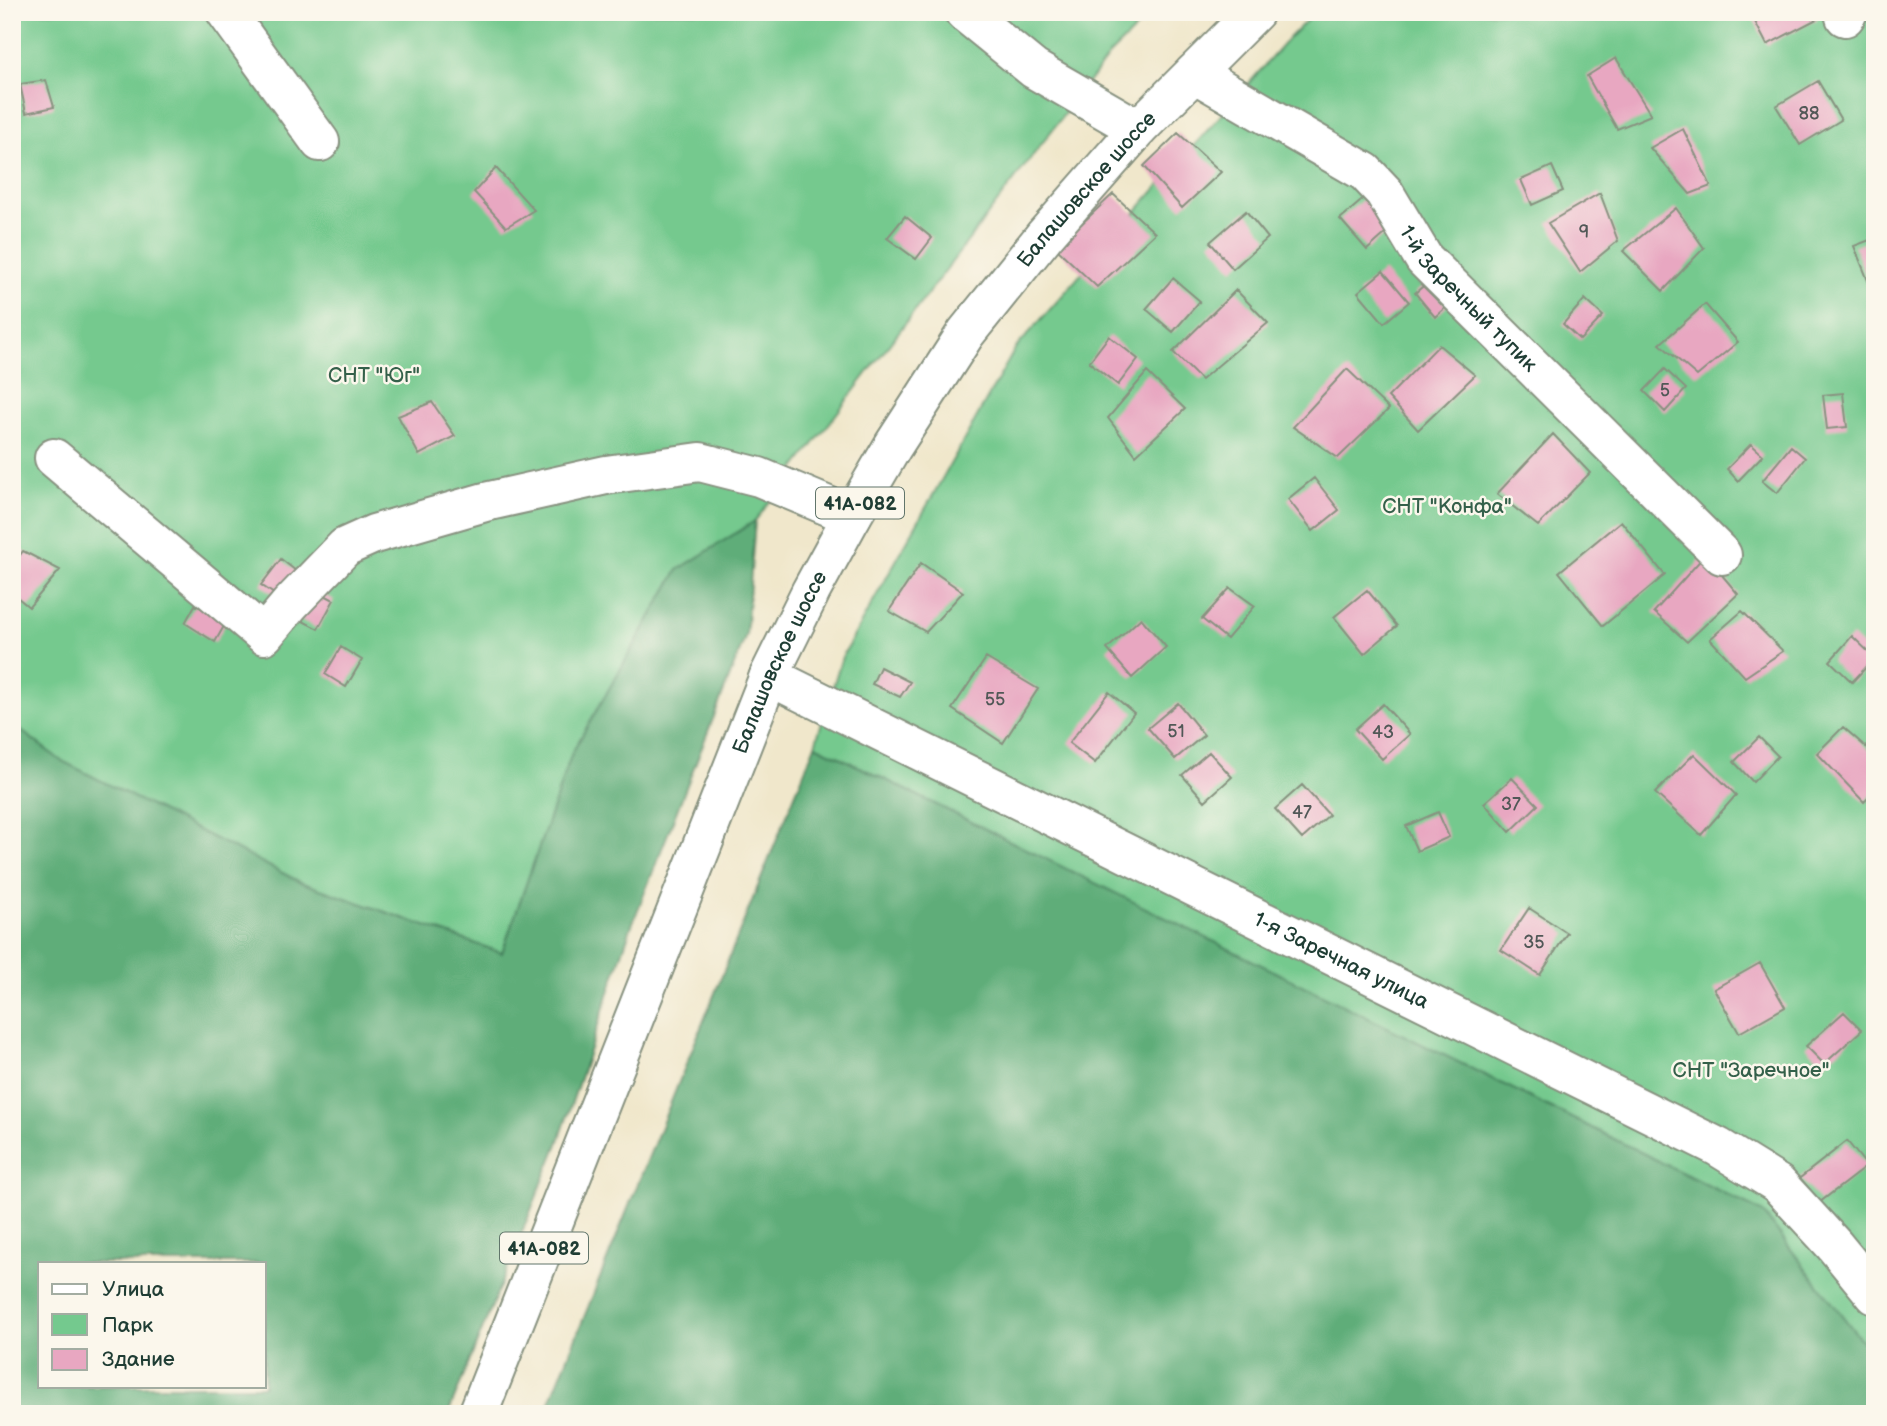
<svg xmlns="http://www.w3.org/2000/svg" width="1887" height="1426" font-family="'Balsamiq Sans',sans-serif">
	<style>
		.green { fill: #74c98e; stroke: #4a8361; stroke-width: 2 }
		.forest { fill: #5fad79; stroke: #3f7556; stroke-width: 2; fill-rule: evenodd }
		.building { fill: #e8a7c1 }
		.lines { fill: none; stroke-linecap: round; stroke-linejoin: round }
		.minor-casing { stroke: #889280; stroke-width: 42 }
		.major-casing { stroke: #889280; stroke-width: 42 }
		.minor { stroke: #fff; stroke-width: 38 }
		.major { stroke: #fff; stroke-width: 38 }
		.labels { text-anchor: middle; stroke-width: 5; stroke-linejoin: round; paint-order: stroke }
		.number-label { font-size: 18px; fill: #515857 }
		.shield { fill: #fbf7ec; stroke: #61756b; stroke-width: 2 }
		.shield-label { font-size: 19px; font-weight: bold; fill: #1f3d34 }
		.street-label { font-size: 21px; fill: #1f3d34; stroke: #fbf7ec }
		.park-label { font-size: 21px; fill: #34604a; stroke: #fbf7ec }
	</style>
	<rect width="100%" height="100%" fill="#fbf7ec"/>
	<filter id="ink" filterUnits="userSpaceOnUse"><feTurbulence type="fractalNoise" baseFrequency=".0143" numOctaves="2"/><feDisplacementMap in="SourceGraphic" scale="14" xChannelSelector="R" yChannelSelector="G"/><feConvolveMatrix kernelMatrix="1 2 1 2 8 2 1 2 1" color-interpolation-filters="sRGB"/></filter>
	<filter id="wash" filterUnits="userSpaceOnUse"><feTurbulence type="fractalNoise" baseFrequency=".00686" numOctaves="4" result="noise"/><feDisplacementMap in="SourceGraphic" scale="28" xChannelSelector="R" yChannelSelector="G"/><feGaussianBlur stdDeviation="1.57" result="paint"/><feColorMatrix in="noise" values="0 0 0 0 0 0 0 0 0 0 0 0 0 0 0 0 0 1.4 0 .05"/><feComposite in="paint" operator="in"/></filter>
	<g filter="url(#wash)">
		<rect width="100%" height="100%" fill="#f0e7cb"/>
		<!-- green -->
		<path class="green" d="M12 12H1153L1110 54 755 521 678 570 572 753 502 953 300 882 60 760 12 724Z
			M1315 12H1875V1358L1762 1212 815 745 842 657 1015 349 1288 39Z"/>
		<!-- forest -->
		<path class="forest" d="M755 521 746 635 630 930 558 1144 448 1414H12V724L60 760 300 882 502 953 572 753 678 570ZM40 1263H264V1386H40Z
			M815 745 1762 1212 1875 1358V1414H545Z"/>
		<g id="blocks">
			<!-- building -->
			<path class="building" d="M1750 12H1814L1817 19 1767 45Z
				M1616 58 1651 115 1617 129 1587 76Z
				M46 80 54 107 26 113 20 84Z
				M1818 81 1841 120 1800 145 1776 106Z
				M1683 129 1711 186 1690 194 1650 148Z
				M1178 133 1221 172 1182 208 1144 166Z
				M1552 166 1563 191 1532 205 1521 180Z
				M496 168 534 210 506 227 474 192Z
				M1600 193 1618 241 1580 272 1548 223Z
				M1113 194 1155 233 1097 287 1056 248Z
				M1367 196 1393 227 1367 250 1340 219Z
				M1676 208 1704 248 1663 291 1623 251Z
				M1246 211 1268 238 1233 269 1210 242Z
				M905 216 932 238 916 259 887 238Z
				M1875 238V281L1869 283 1854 246Z
				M1383 271 1409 302 1384 323 1358 292Z
				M1173 278 1200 301 1173 332 1146 309Z
				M1427 283 1447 306 1435 317 1415 293Z
				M1236 290 1268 323 1201 380 1173 352Z
				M1585 299 1603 316 1580 340 1563 324Z
				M1705 304 1738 342 1697 376 1660 344Z
				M1109 336 1138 359 1118 385 1089 362Z
				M1439 345 1475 375 1418 430 1388 397Z
				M1347 369 1389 409 1338 458 1293 427Z
				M1665 369 1686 389 1665 412 1644 391Z
				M1147 372 1185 409 1136 455 1108 418Z
				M1843 393 1847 427 1827 429 1823 395Z
				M432 402 455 436 419 455 398 416Z
				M1553 434 1590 473 1538 526 1497 494Z
				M1751 444 1763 455 1738 481 1727 469Z
				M1791 446 1805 458 1777 493 1762 481Z
				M1314 478 1339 510 1313 531 1288 499Z
				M1621 521 1665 575 1603 626 1559 572Z
				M23 551 60 570 29 607 12 593V566Z
				M1705 555 1738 594 1687 642 1654 612Z
				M281 559 301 575 277 596 261 585Z
				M921 563 963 592 926 632 889 611Z
				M1230 588 1255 606 1227 639 1202 619Z
				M315 590 334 600 318 629 299 619Z
				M1367 590 1397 626 1364 654 1334 617Z
				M195 605 228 619 215 642 185 623Z
				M1742 611 1783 651 1745 677 1710 639Z
				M1141 618 1166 647 1132 678 1107 649Z
				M1852 636 1875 658 1852 682 1830 661Z
				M341 647 362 660 346 687 325 674Z
				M986 658 1038 689 1003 743 952 709Z
				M880 667 910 682 900 697 872 684Z
				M1109 692 1134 713 1095 763 1069 743Z
				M1178 703 1204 735 1175 759 1148 728Z
				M1383 704 1410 734 1382 759 1355 729Z
				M1843 727 1875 755V792L1864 802 1817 753Z
				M1759 737 1778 756 1753 782 1734 762Z
				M1209 752 1232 777 1205 801 1182 775Z
				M1694 754 1736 795 1701 835 1655 793Z
				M1512 778 1538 805 1510 832 1484 803Z
				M1302 785 1329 815 1302 839 1275 809Z
				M1438 812 1449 837 1417 851 1406 826Z
				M1529 908 1567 933 1540 975 1501 950Z
				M1760 963 1785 1007 1739 1033 1714 989Z
				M1844 1012 1862 1030 1824 1064 1806 1046Z
				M1847 1141 1867 1166 1820 1202 1800 1178Z"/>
		</g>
	</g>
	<g filter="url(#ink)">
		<use href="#blocks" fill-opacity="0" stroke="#889280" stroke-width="2"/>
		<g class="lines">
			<!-- minor casing -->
			<g class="minor-casing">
				<g id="minor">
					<path d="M226 12 320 142"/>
					<path d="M964 12 1034 69 1138 129"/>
					<path d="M1845 17 1848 12"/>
					<path id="s1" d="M1194 73 1365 172 1384 192 1424 259 1722 555"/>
					<path d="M54 458 264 635 290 604 345 547 374 534 485 502 606 475 700 462 759 477 852 516"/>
					<path id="s2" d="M769 676 1718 1147 1778 1184 1834 1245 1875 1295"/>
				</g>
			</g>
			<!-- major casing -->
			<g class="major-casing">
				<g id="major">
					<path id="s3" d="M478 1414 769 676 811 591 852 516 893 446 966 333 1045 235 1138 129 1255 12"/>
				</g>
			</g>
			<!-- minor -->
			<use href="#minor" class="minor"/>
			<!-- major -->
			<use href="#major" class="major"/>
		</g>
	</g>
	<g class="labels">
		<!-- number labels -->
		<g class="number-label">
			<text x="1809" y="119">88</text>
			<text x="1584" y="238">9</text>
			<text x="1665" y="396">5</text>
			<text x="995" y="705">55</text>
			<text x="1176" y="737">51</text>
			<text x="1383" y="738">43</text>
			<text x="1511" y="810">37</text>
			<text x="1302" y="818">47</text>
			<text x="1534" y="948">35</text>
		</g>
		<!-- shield labels -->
		<g class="shield">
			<rect x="816" y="487.5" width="88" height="31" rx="5"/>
			<rect x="500" y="1232.5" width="88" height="31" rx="5"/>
		</g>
		<g class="shield-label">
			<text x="860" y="510">41А-082</text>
			<text x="544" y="1255">41А-082</text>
		</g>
		<!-- street labels -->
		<g class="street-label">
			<text dy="7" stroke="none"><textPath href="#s3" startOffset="1377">Балашовское шоссе</textPath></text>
			<text dy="7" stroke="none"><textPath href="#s1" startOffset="362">1-й Заречный тупик</textPath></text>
			<text dy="7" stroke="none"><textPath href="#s3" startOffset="810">Балашовское шоссе</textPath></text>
			<text dy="7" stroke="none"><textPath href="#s2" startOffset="639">1-я Заречная улица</textPath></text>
		</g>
		<!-- park labels -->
		<g class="park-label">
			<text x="374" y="382">СНТ "Юг"</text>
			<text x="1447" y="513">СНТ "Конфа"</text>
			<text x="1751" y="1077">СНТ "Заречное"</text>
		</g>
	</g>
	<!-- margin -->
	<rect width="1887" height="1426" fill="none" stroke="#fbf7ec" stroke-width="42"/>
	<!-- legend -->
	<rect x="38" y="1262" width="228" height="126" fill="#fbf7ec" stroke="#a3ada2" stroke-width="2"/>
	<rect x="52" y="1284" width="35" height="10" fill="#ffffff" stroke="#a3ada2" stroke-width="2"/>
	<text x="102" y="1296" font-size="21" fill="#1f3d34">Улица</text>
	<rect x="52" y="1314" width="35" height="21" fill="#74c98e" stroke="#a3ada2" stroke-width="2"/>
	<text x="102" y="1332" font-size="21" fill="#1f3d34">Парк</text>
	<rect x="52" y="1349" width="35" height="21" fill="#e8a7c1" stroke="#a3ada2" stroke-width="2"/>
	<text x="102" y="1366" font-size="21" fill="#1f3d34">Здание</text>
</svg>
